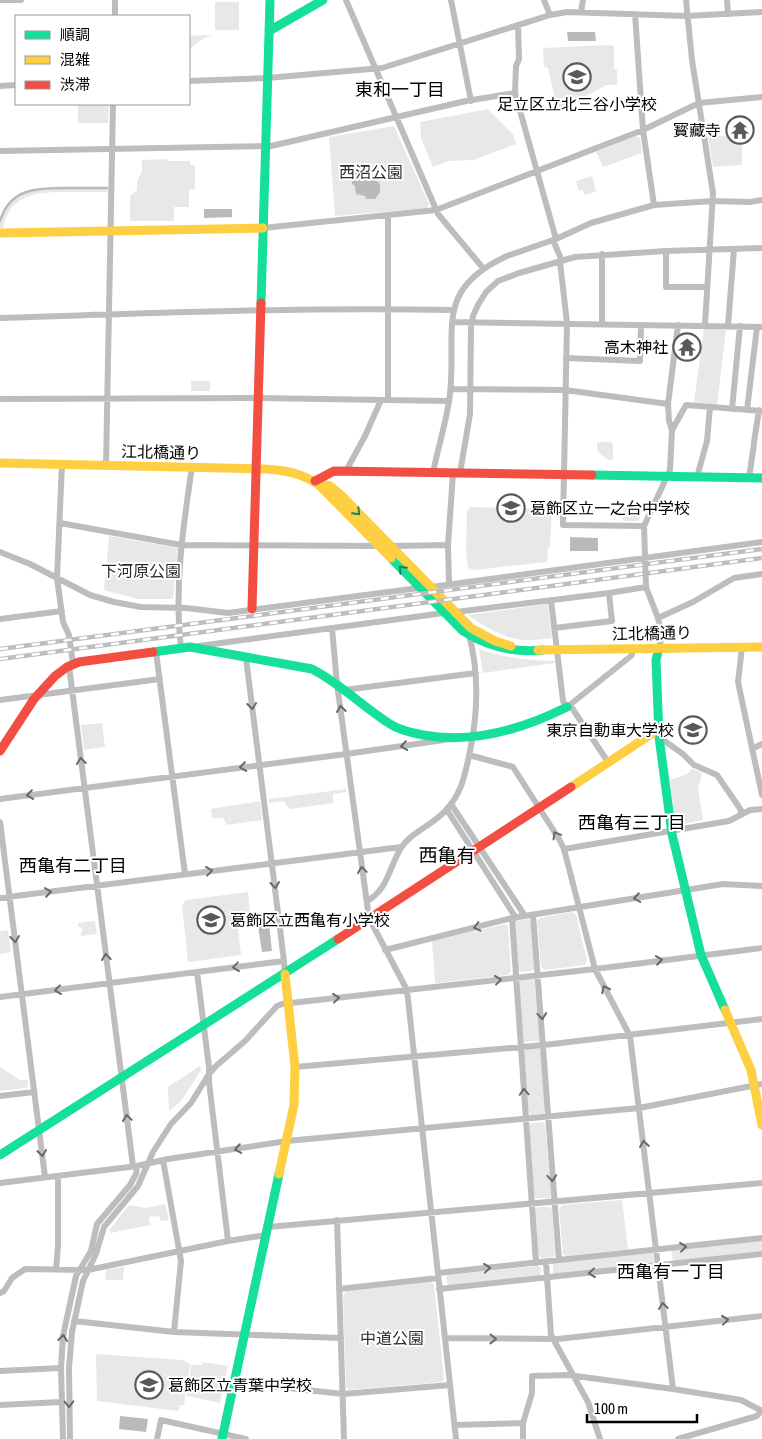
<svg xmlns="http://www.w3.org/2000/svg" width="762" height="1439" font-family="'Asap Condensed','Noto Sans JP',sans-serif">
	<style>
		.green { fill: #e8e8e8 }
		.water { fill: #bababa }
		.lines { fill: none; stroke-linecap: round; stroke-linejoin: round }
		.stream { stroke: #bababa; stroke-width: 2.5 }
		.street { stroke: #bdbdbd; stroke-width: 6 }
		.fast { stroke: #16e098; stroke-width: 9 }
		.slow { stroke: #ffcf43; stroke-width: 9 }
		.jam { stroke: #f24e42; stroke-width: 9 }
		.rail-casing { stroke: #bdbdbd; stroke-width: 4.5 }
		.rail { stroke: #fff; stroke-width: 2.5; stroke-dasharray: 8; stroke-linecap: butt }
		.oneway { stroke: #0d865b }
		.oneway2 { stroke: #686868 }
		.labels { text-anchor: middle; stroke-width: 4; stroke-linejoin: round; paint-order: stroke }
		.poi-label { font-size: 16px; fill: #000; stroke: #fff; text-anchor: end }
		.park-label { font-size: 16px; fill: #2d2d2d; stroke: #fff }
		.street-label { font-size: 16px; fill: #000; stroke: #fff }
		.neighbourhood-label { font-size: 18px; fill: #000; stroke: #fff }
		.quarter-label { font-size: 19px; fill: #000; stroke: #fff }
	</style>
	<rect width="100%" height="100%" fill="#fff"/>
	<!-- green -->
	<path class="green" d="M215 2H239V30H215Z
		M212 35C201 39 195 43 189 52V36Z
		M606 45 614 46V69L617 70V85H606L563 109H557L548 68 544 67 543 48Z
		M78 104H109L108 123H78Z
		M488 109 513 134 516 144 473 160 448 161 433 167 421 138 420 122Z
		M394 126 429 204 427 208 335 216 329 137Z
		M635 136 640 138 642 153 603 167 596 152Z
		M708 136H732L733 142H742V165L713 167Z
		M167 159V161H190V165H195V189H189V207H174V221H130V196L137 190V181L142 172V160Z
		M592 176 596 191 585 195 583 190 579 191 576 181Z
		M108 187V192C94 192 81 192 68 192 38 192 9 193 3 229H0C0 188 38 188 68 187 81 187 94 187 108 187Z
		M704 328 726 330 717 405 694 402Z
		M191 381H210V391H191Z
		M597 442H611L613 444V460H608L597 451Z
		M623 506H646L638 521H623Z
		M470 507 552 509 550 547 548 548 547 562 474 570 468 568 466 552 467 511Z
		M109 536 178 548 173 599H138L104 590Z
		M548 604 552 638C542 639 531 641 521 640 501 637 484 626 468 615Z
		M479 649C504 658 528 660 555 661V663L483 673Z
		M102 723 105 747 84 750 81 725Z
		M692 769 702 773 698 789 703 820 677 825 675 822 670 780 687 774Z
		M346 789V792L333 794V803L291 809 286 805 284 801 269 803V799Z
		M260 801 262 820 227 825 223 818H212L211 809Z
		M248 892 251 926 238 927 241 955 188 962 182 906 186 900Z
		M572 912 576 914 587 961 585 965 544 970 541 967 537 921 540 918Z
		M529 919 531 922 535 968 532 971 520 972 517 969 514 924 516 921Z
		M95 921 97 934 80 936 83 929 78 926V923Z
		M505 924 508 926 511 971 508 975 435 983 432 941Z
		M8 930 11 952 0 954V931Z
		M533 979 536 981 540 1038 538 1041 525 1042 522 1039 518 984 521 980Z
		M526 1049H539L541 1051 545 1111 543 1114 531 1115 528 1111 523 1052Z
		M200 1066 201 1070 182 1100 169 1111 168 1087Z
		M0 1067 20 1080H28V1085L26 1088 0 1091Z
		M543 1122 545 1124 551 1195 549 1198H536L534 1195 529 1126 531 1123Z
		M622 1200 628 1249 566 1256 563 1254 559 1210 562 1205Z
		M165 1204 169 1220 161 1221 159 1216 149 1217 150 1225 110 1233V1229L129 1205 146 1208Z
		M538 1207H550L552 1210 555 1255 553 1257 541 1258 538 1255 535 1210Z
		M762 1240V1251L673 1261 671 1250Z
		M650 1252 653 1254 654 1261 652 1264 555 1274 553 1273V1263Z
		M538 1266 541 1267 540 1275 449 1285 447 1283 446 1278 448 1275Z
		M124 1267 123 1280H105L106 1270Z
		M431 1282 434 1285 444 1379 442 1382 349 1390 346 1387 343 1296 347 1291Z
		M96 1354 182 1360 190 1364 184 1405H180L178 1411 97 1401Z
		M202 1362 228 1366 220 1403 187 1396 191 1365H202Z"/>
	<!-- water -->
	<path class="water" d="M567 32H595L596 41H568Z
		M355 170 368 172 380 184V192L375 199H366L365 196 356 194 355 186 352 184 353 172Z
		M204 209H232V217L204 218Z
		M570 537 598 538V551H570Z
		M269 924 272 951 262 952 258 926Z
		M120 1416 148 1419 146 1432 119 1429Z"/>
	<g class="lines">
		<!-- stream -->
		<path class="stream" d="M0 221C10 189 35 188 64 188 78 188 93 188 107 188"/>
		<!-- street -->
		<path class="street" d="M0 0H21
			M346 0 438 214 483 268
			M451 0 471 101
			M544 0 550 15
			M686 0 692 60 713 193 705 325
			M727 0 728 14
			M581 12 583 0
			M635 14 643 130 654 205
			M115 16V0
			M518 25 519 59 516 66 515 93 556 239
			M189 81 267 78 382 68 550 15 567 12 686 16 762 12
			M0 86 16 85
			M0 151 271 146 466 101 515 93
			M263 228 436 210 643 130 699 103 762 97
			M553 240 562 261
			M666 251V287H707
			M560 262 567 323 563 525 644 526
			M0 318C151 313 302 307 453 310
			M453 322 762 327
			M602 324V254
			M728 326 734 249
			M566 358 640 361 641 325
			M451 389 565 390 668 404
			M0 399 258 398 449 401
			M388 400V215
			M732 409 740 326
			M747 410 757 327
			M672 430 686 405 762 411
			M754 442 759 410
			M62 464 57 578 63 622 69 635 73 664
			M106 465 113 104
			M346 471 365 436 381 400
			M433 473C438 447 447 420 450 394 457 329 433 290 507 256L556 239 591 223 654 205 713 201 750 202 762 200
			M460 473 470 414 471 327 473 316 478 305 486 292 498 281 519 273 575 257 666 251 762 248
			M697 477 707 441 710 407
			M749 478 754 444
			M60 523 181 545 380 546
			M392 546 448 545
			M0 552 30 564 90 595 114 602 141 607 186 608 228 613 419 588
			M449 584 448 545 453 473
			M431 587 762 542
			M551 600 563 701 567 707 631 656 634 649
			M456 612 609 593 646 587
			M658 618 693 602 734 578 762 574
			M0 619 62 611
			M332 628 337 684 369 918 407 990 456 1439
			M554 628 612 621 609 593
			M199 646 444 613
			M742 647 738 682 762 795
			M181 648C174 588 183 527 192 467
			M659 648 662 635 658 618 646 587 644 526 670 470 672 430 669 421 668 404 678 325
			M156 652 185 874
			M246 658 284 961 285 974
			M69 666 133 1166
			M344 690 476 673
			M0 700 160 679
			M570 705 608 762
			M659 737 683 754 694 765 717 775 741 810V815
			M752 749 762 744
			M469 755 513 767 559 839 564 849 595 969 630 1036 673 1389
			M0 799 346 754 444 740
			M451 804 525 916
			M447 810 516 918
			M0 822 45 1177
			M564 849 729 821 750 810 762 809
			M0 898 401 847
			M367 901C388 890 389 867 401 848 411 832 433 825 445 811 461 794 464 779 469 756 478 715 480 676 469 635
			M533 915 559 1260
			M512 918 536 1263
			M385 950 512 918 723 884 762 886
			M197 972 209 1067V1082L228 1241
			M0 997 284 961
			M295 1067 544 1045 762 1019
			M0 1096 34 1092
			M163 1160 181 1261 174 1332
			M0 1183 137 1166 168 1159 287 1141 639 1108 762 1084
			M337 1220 344 1439
			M268 1227 762 1183
			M546 1262 551 1335 588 1402 600 1439
			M56 1270 58 1245V1176
			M438 1273 762 1238
			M339 1289 438 1278
			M439 1289 762 1254
			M0 1293 4 1291 12 1278 25 1269 88 1270 228 1241 266 1235
			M74 1321 174 1332 341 1338
			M445 1338 558 1339 762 1316
			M0 1371 61 1368
			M235 1382 343 1394 450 1385
			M0 1405 61 1402
			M455 1425 523 1423
			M63 1439 61 1368 63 1336 76 1276 91 1251 97 1224 130 1185 136 1174 137 1166
			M70 1439 69 1368 72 1332 83 1281 96 1254 104 1227 138 1186 153 1152 171 1124 191 1103 209 1074 216 1066 245 1041 277 1006 282 1004 595 969 762 948
			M157 1439 161 1420 246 1439
			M523 1439V1423L532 1393V1376L568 1375 673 1389 741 1400 762 1411
			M678 1439 757 1416 761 1411"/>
		<!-- fast -->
		<path class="fast" d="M269 31 323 0
			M261 303 270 0
			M592 475 762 478
			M391 558 463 631C488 647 513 653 543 650
			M659 648 656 660 659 737 672 834 701 955 725 1010
			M153 652 190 647 312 669C341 684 363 707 390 724 399 730 412 733 423 735 472 744 523 729 567 707
			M0 1155 338 939
			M222 1439 279 1174"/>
		<!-- slow -->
		<path class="slow" d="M0 233 263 228
			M0 463 264 469C284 470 302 473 319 485L391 558
			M319 484 330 486 342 496 471 628 495 641 511 646
			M538 650 762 647
			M571 787 659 729
			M725 1010 751 1070 762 1125
			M279 1174 294 1105 295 1067 285 974"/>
		<!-- jam -->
		<path class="jam" d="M315 481 334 471 592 475
			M252 609 261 303
			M0 751 34 699 55 676 67 667 79 662 153 652
			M338 939 571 787"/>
		<!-- rail casing -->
		<g class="rail-casing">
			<path id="rail" d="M0 649 762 549
				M0 659 762 558"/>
		</g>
		<!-- rail -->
		<use href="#rail" class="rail"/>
	</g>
	<!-- one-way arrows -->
	<defs><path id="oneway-chevron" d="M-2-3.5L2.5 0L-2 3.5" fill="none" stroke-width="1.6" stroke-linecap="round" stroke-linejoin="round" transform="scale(1.25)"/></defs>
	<g class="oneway">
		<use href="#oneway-chevron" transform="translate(357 512) rotate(45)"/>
		<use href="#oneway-chevron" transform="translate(402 569) rotate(-133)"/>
	</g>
	<g class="oneway2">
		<use href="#oneway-chevron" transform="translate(252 706) rotate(83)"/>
		<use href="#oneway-chevron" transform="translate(341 709) rotate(-97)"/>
		<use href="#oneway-chevron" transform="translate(404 746) rotate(172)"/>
		<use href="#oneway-chevron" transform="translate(81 761) rotate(-97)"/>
		<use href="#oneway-chevron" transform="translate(243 767) rotate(172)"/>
		<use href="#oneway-chevron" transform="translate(30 795) rotate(172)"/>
		<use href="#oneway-chevron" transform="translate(556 835) rotate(-121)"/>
		<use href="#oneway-chevron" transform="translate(362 870) rotate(-98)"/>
		<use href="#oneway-chevron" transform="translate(209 871) rotate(-7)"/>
		<use href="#oneway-chevron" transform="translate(275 885) rotate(83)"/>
		<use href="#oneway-chevron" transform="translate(48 892) rotate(-8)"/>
		<use href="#oneway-chevron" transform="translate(637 898) rotate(171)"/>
		<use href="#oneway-chevron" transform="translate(477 927) rotate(166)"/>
		<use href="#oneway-chevron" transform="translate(15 939) rotate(83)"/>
		<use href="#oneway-chevron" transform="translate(106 957) rotate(-97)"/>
		<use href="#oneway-chevron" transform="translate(659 960) rotate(-8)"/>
		<use href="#oneway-chevron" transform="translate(236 967) rotate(173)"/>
		<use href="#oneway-chevron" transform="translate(498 980) rotate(-7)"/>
		<use href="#oneway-chevron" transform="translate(605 989) rotate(-117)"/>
		<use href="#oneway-chevron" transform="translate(58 990) rotate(173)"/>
		<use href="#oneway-chevron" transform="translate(336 998) rotate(-6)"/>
		<use href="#oneway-chevron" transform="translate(542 1016) rotate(85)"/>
		<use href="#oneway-chevron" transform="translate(524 1092) rotate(-94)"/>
		<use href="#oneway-chevron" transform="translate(127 1118) rotate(-98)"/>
		<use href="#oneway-chevron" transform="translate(644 1144) rotate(-97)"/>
		<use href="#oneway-chevron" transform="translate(238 1149) rotate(171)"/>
		<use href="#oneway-chevron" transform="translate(42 1153) rotate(83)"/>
		<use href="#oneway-chevron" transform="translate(552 1178) rotate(86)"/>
		<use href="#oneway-chevron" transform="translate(683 1247) rotate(-6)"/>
		<use href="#oneway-chevron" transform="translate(487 1268) rotate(-6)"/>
		<use href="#oneway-chevron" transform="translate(592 1273) rotate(174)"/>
		<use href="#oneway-chevron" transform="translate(663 1306) rotate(-97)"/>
		<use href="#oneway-chevron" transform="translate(725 1320) rotate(-6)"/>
		<use href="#oneway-chevron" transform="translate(63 1338) rotate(-84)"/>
		<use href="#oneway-chevron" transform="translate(493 1339) rotate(1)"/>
		<use href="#oneway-chevron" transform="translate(69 1404) rotate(89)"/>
	</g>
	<!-- icons -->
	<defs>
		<g id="school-ring" transform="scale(1.4375)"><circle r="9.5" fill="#fff" stroke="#595959" stroke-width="1.5"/><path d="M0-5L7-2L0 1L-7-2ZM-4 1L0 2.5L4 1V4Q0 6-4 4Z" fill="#595959"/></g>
		<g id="temple-ring" transform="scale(1.4375)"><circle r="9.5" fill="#fff" stroke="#595959" stroke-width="1.5"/><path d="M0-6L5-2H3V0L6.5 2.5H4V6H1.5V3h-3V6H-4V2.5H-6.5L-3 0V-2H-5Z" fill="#595959"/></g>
		<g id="university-ring" transform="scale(1.4375)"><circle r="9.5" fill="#fff" stroke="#595959" stroke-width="1.5"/><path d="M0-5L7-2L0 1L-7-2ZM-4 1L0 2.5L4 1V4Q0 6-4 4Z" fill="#595959"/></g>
	</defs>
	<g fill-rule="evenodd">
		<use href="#school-ring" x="577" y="77"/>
		<use href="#temple-ring" x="740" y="130"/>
		<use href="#temple-ring" x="687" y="347"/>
		<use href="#school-ring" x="511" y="508"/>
		<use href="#university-ring" x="693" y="730"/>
		<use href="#school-ring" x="211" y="920"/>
		<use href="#school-ring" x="149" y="1385"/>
	</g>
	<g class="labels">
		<!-- poi labels -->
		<g class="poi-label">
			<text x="577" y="110" text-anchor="middle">足立区立北三谷小学校</text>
			<text x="721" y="136">寳藏寺</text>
			<text x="668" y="353">高木神社</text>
			<text x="530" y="514" text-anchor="start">葛飾区立一之台中学校</text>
			<text x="674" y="736">東京自動車大学校</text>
			<text x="230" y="926" text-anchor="start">葛飾区立西亀有小学校</text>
			<text x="168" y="1391" text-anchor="start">葛飾区立青葉中学校</text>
		</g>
		<!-- park labels -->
		<g class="park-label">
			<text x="371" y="178">西沼公園</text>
			<text x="141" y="577">下河原公園</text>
			<text x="392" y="1344">中道公園</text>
		</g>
		<!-- street labels -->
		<g class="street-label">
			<text transform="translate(161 452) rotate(1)" y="6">江北橋通り</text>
			<text transform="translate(652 633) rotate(-1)" y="6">江北橋通り</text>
		</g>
		<!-- neighbourhood labels -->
		<g class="neighbourhood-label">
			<text x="400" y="96">東和一丁目</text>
			<text x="632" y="829">西亀有三丁目</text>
			<text x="73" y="872">西亀有二丁目</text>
			<text x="671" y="1278">西亀有一丁目</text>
		</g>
		<!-- quarter labels -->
		<g class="quarter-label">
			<text x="447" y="862">西亀有</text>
		</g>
	</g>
	<!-- legend -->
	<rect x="15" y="15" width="175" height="90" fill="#ffffff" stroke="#999999"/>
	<rect x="25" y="31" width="25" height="8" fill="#16e098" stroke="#999999"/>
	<text x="60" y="40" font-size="15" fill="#000000">順調</text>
	<rect x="25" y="56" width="25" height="8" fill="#ffcf43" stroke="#999999"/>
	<text x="60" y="65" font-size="15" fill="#000000">混雑</text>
	<rect x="25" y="81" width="25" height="8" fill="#f24e42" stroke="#999999"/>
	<text x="60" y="90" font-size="15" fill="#000000">渋滞</text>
	<!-- scale -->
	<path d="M587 1414v8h110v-8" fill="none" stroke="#000000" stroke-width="2.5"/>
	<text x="594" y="1414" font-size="15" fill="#000000" stroke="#ffffff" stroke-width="4" paint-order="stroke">100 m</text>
</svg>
